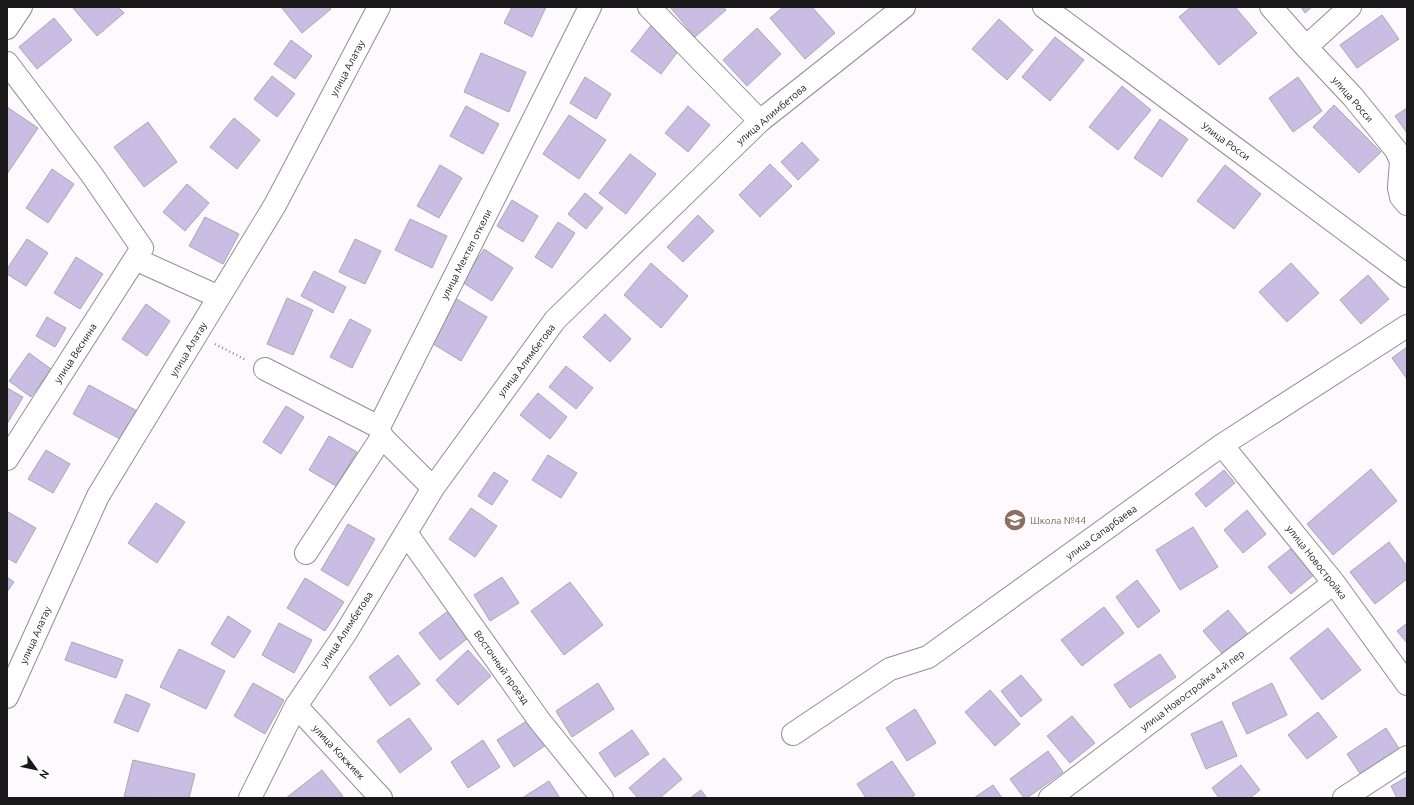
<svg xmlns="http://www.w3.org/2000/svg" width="1414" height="805" font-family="Ubuntu,sans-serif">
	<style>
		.building { fill: #c9bde4; stroke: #aaa9ae }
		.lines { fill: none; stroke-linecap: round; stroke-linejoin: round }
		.minor-casing { stroke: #918e92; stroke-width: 24 }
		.path { stroke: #8f8d90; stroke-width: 2.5; stroke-dasharray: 1 3; stroke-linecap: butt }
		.minor { stroke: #fff; stroke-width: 22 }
		.labels { text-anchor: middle; stroke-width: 3; stroke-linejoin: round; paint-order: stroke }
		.street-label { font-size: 10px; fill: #1a191a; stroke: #fff }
		.education-label { font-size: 10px; fill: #785e54; stroke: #fff; text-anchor: start }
	</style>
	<rect width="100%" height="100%" fill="#fdf9fe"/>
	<!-- building -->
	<path class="building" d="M72 7H118L124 13 97 36Z
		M283 7H329L331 9 302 33 282 8Z
		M512 7H546L532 37 504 23Z
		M670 7H723L726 10 695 37Z
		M783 7H812L835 33 805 59 770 18Z
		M1191 7H1235L1257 33 1219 65 1179 17Z
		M1301 7H1312L1305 13Z
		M1382 15 1399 39 1357 68 1340 45Z
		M54 18 72 40 37 69 19 47Z
		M999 19 1033 50 1007 80 972 49Z
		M653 23 682 46 661 74 631 51Z
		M757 28 781 54 747 86 723 60Z
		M1055 37 1084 60 1050 101 1022 77Z
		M291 40 312 56 295 79 274 64Z
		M481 53 526 72 509 112 464 92Z
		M272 76 295 94 277 117 254 99Z
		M585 77 611 94 596 119 570 103Z
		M1298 77 1322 111 1293 132 1269 98Z
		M1122 86 1151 110 1118 150 1089 127Z
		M1334 105 1381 152 1359 173 1313 127Z
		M466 106 499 124 483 154 450 136Z
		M688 106 710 125 688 152 665 133Z
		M7 107 38 128 7 174Z
		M1407 108V133L1395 116Z
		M569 115 606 140 579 179 543 154Z
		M234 118 260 140 237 169 210 147Z
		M1160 119 1188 139 1162 177 1134 158Z
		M148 122 177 162 144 187 114 147Z
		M802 142 819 160 798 180 781 162Z
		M630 154 656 174 626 214 599 193Z
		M770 164 792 186 760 217 739 195Z
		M440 165 462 178 439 218 417 206Z
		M1225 165 1261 194 1234 229 1197 201Z
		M52 169 74 184 48 223 26 208Z
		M187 184 209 203 185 231 163 212Z
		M585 193 603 208 586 229 568 214Z
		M512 200 538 216 523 242 497 226Z
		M698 215 714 231 683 262 667 247Z
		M205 217 239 234 223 264 189 246Z
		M410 219 447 236 432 268 395 250Z
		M558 222 575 233 552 268 535 257Z
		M27 239 48 253 26 286 7 274V269Z
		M355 239 381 251 365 284 339 272Z
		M484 249 513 268 492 301 462 282Z
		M76 257 103 274 80 309 54 293Z
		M651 263 688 296 661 328 624 295Z
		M1291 263 1319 293 1287 322 1259 292Z
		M314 271 346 287 333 313 301 296Z
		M1368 275 1389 299 1361 324 1340 300Z
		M287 298 313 310 293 355 267 344Z
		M455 298 487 317 461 361 430 342Z
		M146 304 170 321 147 356 122 339Z
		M605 314 631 339 610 362 583 337Z
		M47 317 66 328 55 347 36 336Z
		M350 319 371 330 352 368 330 357Z
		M1407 347V379L1392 358Z
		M29 353 51 369 31 397 9 381Z
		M566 366 593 388 576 409 549 387Z
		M89 385 139 412 124 441 73 414Z
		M7 388 23 397 7 424Z
		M538 393 567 417 550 439 520 415Z
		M286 406 304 417 281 454 263 442Z
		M329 436 357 452 336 486 309 470Z
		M46 450 70 464 53 493 28 479Z
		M548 455 577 473 561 498 532 480Z
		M1371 469 1397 501 1333 555 1307 524Z
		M1224 470 1235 483 1206 507 1195 494Z
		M494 472 508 481 492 505 478 496Z
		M156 503 185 522 157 563 128 543Z
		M471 508 497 526 475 557 449 539Z
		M1247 510 1266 534 1243 553 1224 530Z
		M8 512 36 528 16 563 7 558V514Z
		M348 524 375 539 348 586 321 570Z
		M1193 527 1218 567 1180 590 1156 550Z
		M1389 542 1407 566V579L1375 604 1350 572Z
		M1293 547 1315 574 1291 594 1268 567Z
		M7 577 14 582 7 592Z
		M502 577 519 603 490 621 474 595Z
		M305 578 344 602 325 631 287 608Z
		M1137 580 1160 611 1138 628 1116 597Z
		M570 582 603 625 564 655 531 611Z
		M1104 607 1124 633 1082 666 1061 640Z
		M1228 610 1250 637 1226 658 1203 631Z
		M448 611 468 638 440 660 419 633Z
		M228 616 251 631 234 658 211 644Z
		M279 623 312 640 294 673 262 655Z
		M1407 623V643L1397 631Z
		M1328 628 1361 670 1322 700 1290 658Z
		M72 642 123 660 116 678 65 660Z
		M179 649 225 671 206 709 160 687Z
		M468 650 491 676 458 705 436 680Z
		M1160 654 1176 677 1130 708 1114 685Z
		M398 655 420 684 390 706 369 677Z
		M1021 675 1042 700 1021 717 1001 691Z
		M253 683 284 700 265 734 234 716Z
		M598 683 614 709 572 737 556 711Z
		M1272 683 1287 715 1247 734 1232 703Z
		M990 690 1020 724 995 746 965 712Z
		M126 694 150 704 138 732 114 722Z
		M915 709 936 743 907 761 886 728Z
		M1318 712 1337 737 1307 759 1288 735Z
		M1072 716 1095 743 1070 763 1047 736Z
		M409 718 432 749 400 773 377 741Z
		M530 719 546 745 514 767 497 740Z
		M1222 721 1237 756 1206 769 1191 734Z
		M1386 728 1400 750 1361 775 1347 754Z
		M632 730 649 754 615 777 599 753Z
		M483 740 500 767 468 788 451 762Z
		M1048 751 1063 772 1027 798H1024L1010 779Z
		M664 758 682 779 660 798H638L629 788Z
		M133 760 195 774 189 798 124 797Z
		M892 761 915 795 910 798H866L857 784Z
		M1241 765 1260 790 1250 798H1219L1212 788Z
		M322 770 343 796 340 798H286Z
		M1407 777V798H1397L1391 786Z
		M549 781 560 798H522Z
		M993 785 1002 798H974Z
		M701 790 707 798H690Z"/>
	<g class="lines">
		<!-- minor casing -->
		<g class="minor-casing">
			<path id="minor" d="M649 7 760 121
				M1044 7 1239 151 1407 276
				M1271 7 1306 47 1353 97 1396 150 1401 161 1399 188 1401 197 1407 204
				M7 28 21 7
				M1306 47 1350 7
				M7 63 92 175 142 248 7 459
				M135 259 219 297
				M265 369 379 427
				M1222 445 1334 583 1407 684
				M433 488 382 437 379 427 590 7
				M406 533 539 720 602 798
				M306 553 382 437
				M7 697 98 496 275 205 379 7
				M296 706 381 798
				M793 734 890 669 928 657 1222 445 1407 326
				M250 798 296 706 345 634 433 488 555 320 760 121 904 7
				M1050 798 1334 583
				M1344 798 1407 757"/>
		</g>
		<!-- path -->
		<path class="path" d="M215 344 246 360"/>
		<!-- minor -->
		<use href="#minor" class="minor"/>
	</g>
	<!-- icons -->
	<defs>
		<g id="school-disc" transform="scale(1.15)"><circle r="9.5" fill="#8d6e63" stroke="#fff"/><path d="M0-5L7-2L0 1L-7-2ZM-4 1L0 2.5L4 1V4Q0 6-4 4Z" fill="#fff"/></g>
	</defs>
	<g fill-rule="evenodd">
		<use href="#school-disc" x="1015" y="520"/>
	</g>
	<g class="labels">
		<!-- street labels -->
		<g class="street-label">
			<text transform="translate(347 68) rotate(-62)" y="4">улица Алатау</text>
			<text transform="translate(1353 99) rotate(49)" y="4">улица Росси</text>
			<text transform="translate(771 114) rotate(-40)" y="4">улица Алимбетова</text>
			<text transform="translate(1226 141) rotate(36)" y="4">Улица Росси</text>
			<text transform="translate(466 254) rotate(-63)" y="4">улица Мектеп откели</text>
			<text transform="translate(188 349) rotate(-59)" y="4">улица Алатау</text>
			<text transform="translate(75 353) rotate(-57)" y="4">улица Веснина</text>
			<text transform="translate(526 360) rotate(-53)" y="4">улица Алимбетова</text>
			<text transform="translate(1101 532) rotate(-36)" y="4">улица Сапарбаева</text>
			<text transform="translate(1317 562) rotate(52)" y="4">улица Новостройка</text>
			<text transform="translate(346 629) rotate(-57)" y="4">улица Алимбетова</text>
			<text transform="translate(35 635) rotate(-66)" y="4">улица Алатау</text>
			<text transform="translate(502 667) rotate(55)" y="4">Восточный проезд</text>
			<text transform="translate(1192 690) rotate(-37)" y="4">улица Новостройка 4-й пер</text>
			<text transform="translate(339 752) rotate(47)" y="4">улица Кокжиек</text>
		</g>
		<!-- education labels -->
		<g class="education-label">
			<text x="1030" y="524">Школа №44</text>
		</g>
	</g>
	<!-- border -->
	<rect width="1414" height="805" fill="none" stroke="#1a191a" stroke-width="16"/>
	<!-- north arrow -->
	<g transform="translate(36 769) rotate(123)" stroke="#ffffff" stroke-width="3" paint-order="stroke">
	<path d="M0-3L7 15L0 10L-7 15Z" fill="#1a191a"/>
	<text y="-6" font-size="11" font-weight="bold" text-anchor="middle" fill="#1a191a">N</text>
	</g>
</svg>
